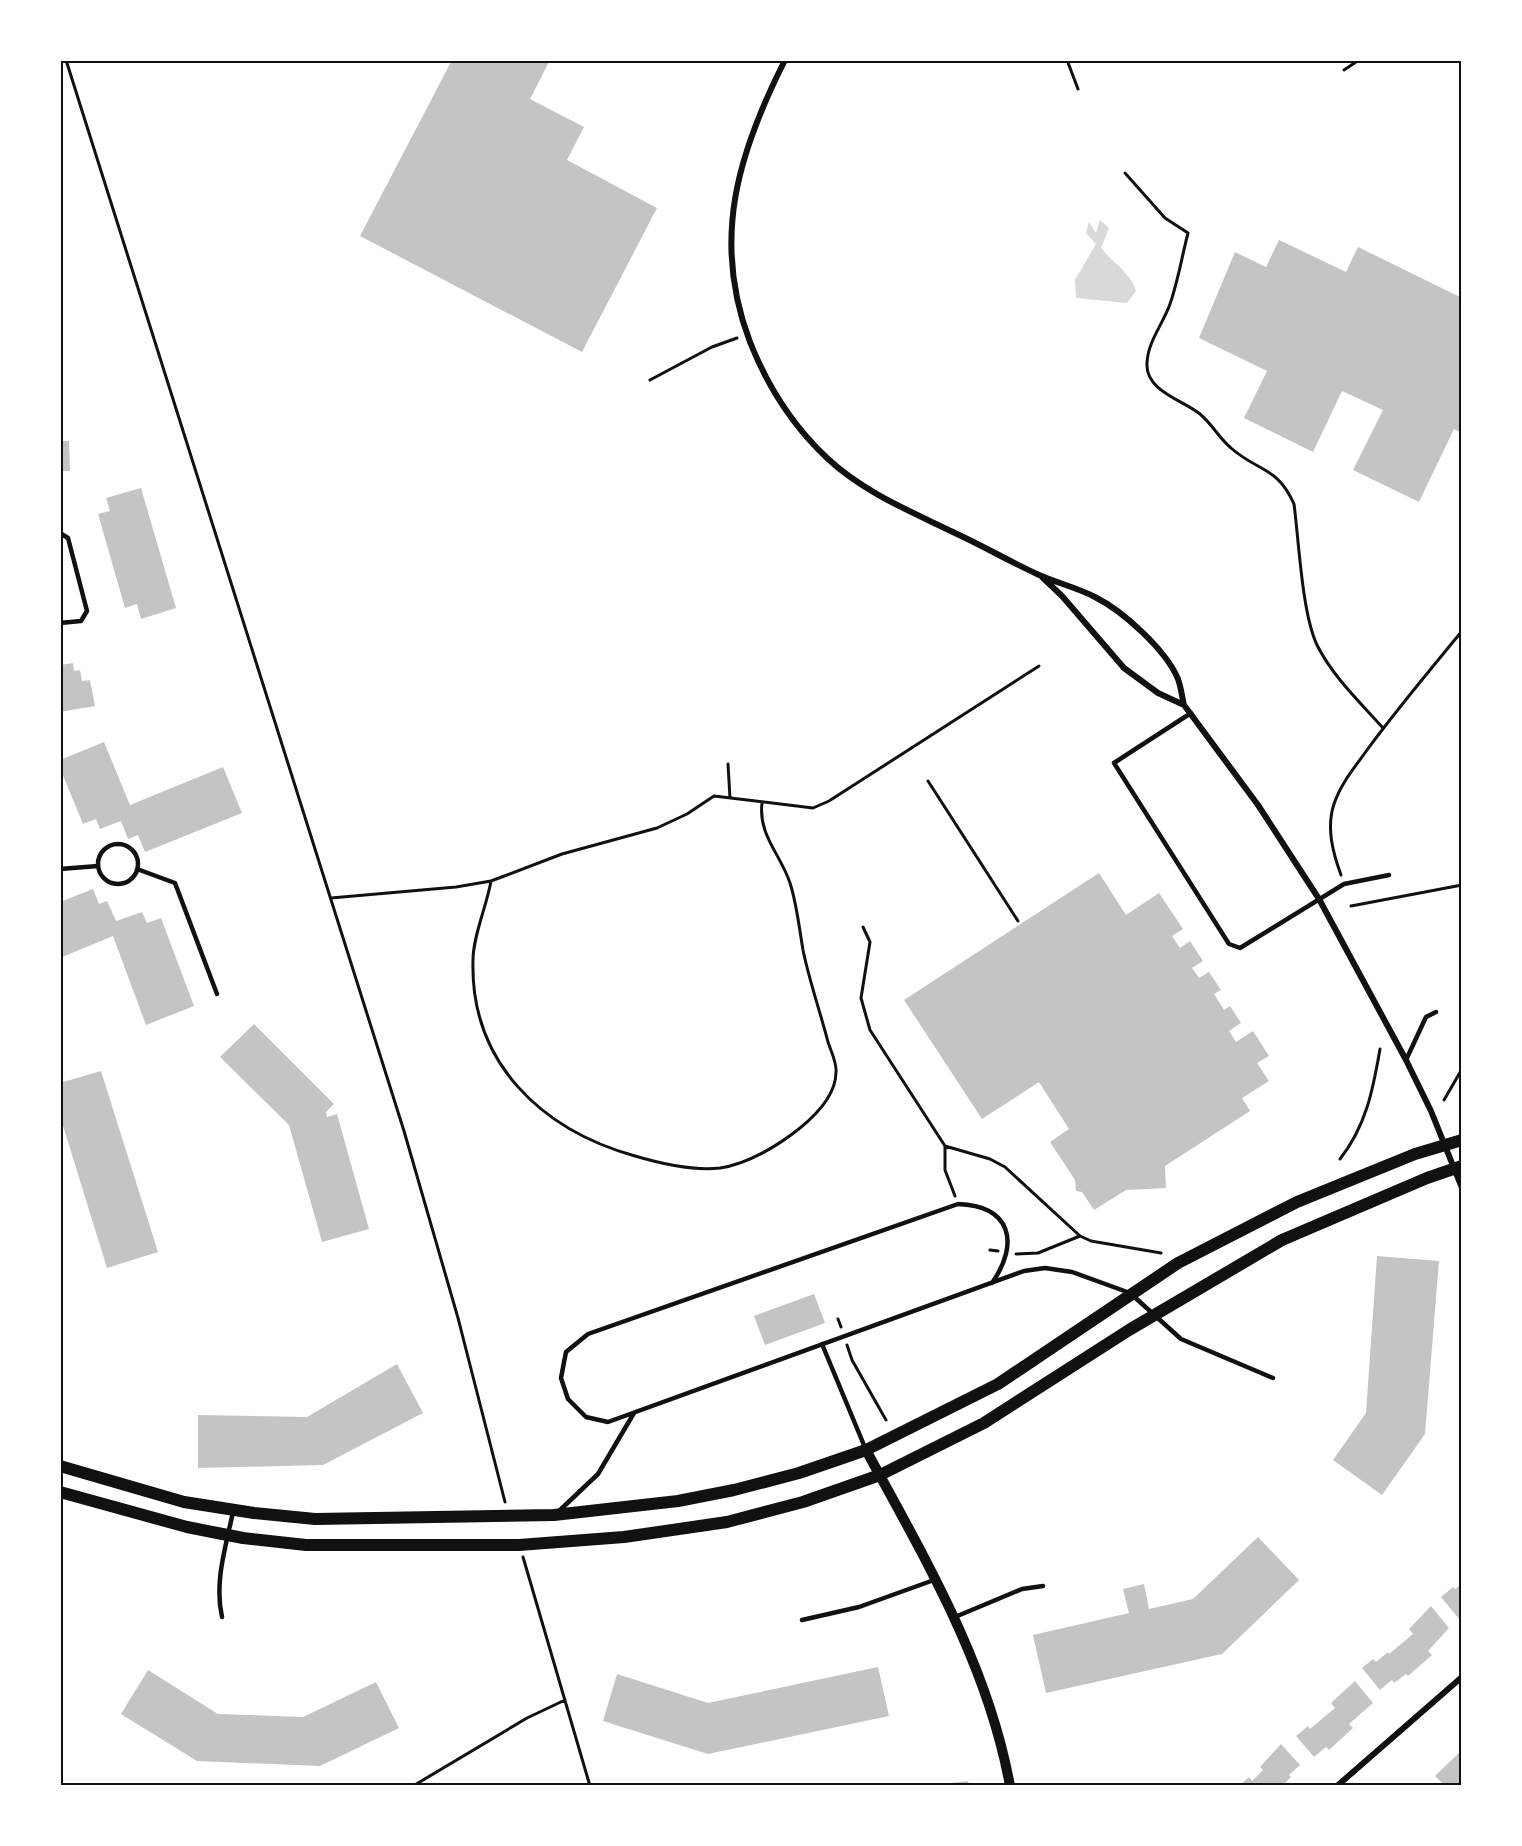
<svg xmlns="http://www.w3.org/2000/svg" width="1522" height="1846" font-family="'Source Sans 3',sans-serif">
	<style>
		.water { fill: #d9d9d9 }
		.building { fill: #c4c4c4 }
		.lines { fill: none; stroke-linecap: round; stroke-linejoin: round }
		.path { stroke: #111; stroke-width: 3 }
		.service { stroke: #111; stroke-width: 4.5 }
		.minor { stroke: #111; stroke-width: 6 }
		.tertiary { stroke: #111; stroke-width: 10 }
		.secondary { stroke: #111; stroke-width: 12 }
		.neatline { fill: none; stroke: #111; stroke-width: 2 }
	</style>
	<rect width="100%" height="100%" fill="#fff"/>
	<!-- water -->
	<path class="water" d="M1100 220 1109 228 1101 248C1113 263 1131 273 1136 291L1127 303 1076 298 1075 280 1096 244 1086 233 1089 222 1096 233Z"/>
	<!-- building -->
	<path class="building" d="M452 60H550L530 99 584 127 567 160 657 208 582 352 360 236Z
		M1279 240 1346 272 1358 247 1462 298V433L1454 429 1419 502 1353 470 1383 410 1342 391 1313 452 1244 418 1267 371 1199 338 1235 252 1266 267Z
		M60 441H69L70 471H60Z
		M141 488 176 608 141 619 137 604 125 608 98 514 110 511 106 498Z
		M73 663 74 671 80 670 82 681 90 680 95 706 60 712V665Z
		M104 742 130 805 223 767 242 813 145 852 138 835 128 839 121 821 100 829 96 819 83 824 60 768V760Z
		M1099 873 1126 915 1159 893 1183 929 1172 936 1180 948 1190 941 1203 961 1192 968 1199 978 1209 972 1221 990 1214 994 1224 1010 1230 1006 1241 1023 1229 1031 1236 1042 1253 1031 1269 1056 1257 1063 1269 1081 1242 1098 1250 1111 1165 1166 1166 1188 1126 1190 1094 1210 1082 1192 1076 1191 1075 1180 1050 1142 1069 1129 1039 1082 982 1119 904 1000Z
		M93 889 99 904 107 901 116 921 142 912 147 923 161 918 194 1006 146 1025 113 936 60 958V902Z
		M254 1024 334 1104 326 1112 327 1117 337 1114 369 1229 322 1242 289 1125 220 1057Z
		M101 1071 158 1252 107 1268 60 1116V1083Z
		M1377 1256 1439 1261 1425 1434 1382 1495 1333 1460 1366 1413Z
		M814 1294 825 1323 765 1345 754 1316Z
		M397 1364 423 1413 323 1465 198 1468V1415L307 1417Z
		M1258 1537 1299 1580 1222 1654 1046 1693 1033 1635 1129 1613 1123 1589 1144 1584 1149 1609 1193 1599Z
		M1462 1584V1618L1460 1620 1441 1597 1453 1587 1455 1589Z
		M1431 1606 1449 1628 1428 1651 1432 1655 1408 1676 1406 1674 1394 1683 1392 1680 1380 1690 1362 1668 1373 1659 1376 1662 1388 1652 1389 1654 1413 1634 1409 1629Z
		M878 1667 889 1716 708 1754 603 1721 617 1674 708 1703Z
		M148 1670 218 1714 303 1717 376 1682 399 1728 320 1766 197 1761 121 1714Z
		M1355 1681 1373 1703 1349 1724 1353 1728 1329 1750 1326 1747 1314 1757 1296 1736 1308 1726 1310 1729 1335 1708 1331 1703Z
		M1281 1744 1300 1765 1289 1775 1291 1777 1282 1786H1239L1249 1777 1252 1781 1263 1770 1260 1767Z
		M1462 1750V1782L1458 1786H1445L1435 1776Z
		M968 1781 969 1786H943L942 1784Z"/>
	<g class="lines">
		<!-- path -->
		<path class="path" d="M66 60 404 1131 458 1318 505 1502
			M1067 60 1078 89
			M1344 70 1359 60
			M1125 173 1165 218 1188 233C1182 256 1178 281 1170 304 1163 324 1148 341 1147 363 1145 391 1183 400 1200 414 1212 424 1219 438 1231 448 1258 472 1277 466 1294 504 1299 542 1302 613 1317 645 1333 677 1360 702 1383 728
			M650 380 712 347 737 338
			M728 764 730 798
			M928 781 1018 921
			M1341 875C1333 853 1326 828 1334 804 1341 783 1355 767 1367 750 1397 709 1430 670 1462 631
			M491 881C487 905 473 936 473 960 470 1063 542 1130 635 1156 662 1164 692 1171 720 1168 748 1164 779 1145 800 1128 816 1115 836 1094 836 1072 837 1063 831 1051 828 1042 820 1011 809 980 803 950 799 927 797 905 790 883 781 855 758 835 762 803
			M331 898 456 887 491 881 562 854 657 828 687 814 714 796 813 808 829 801 1039 666
			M1351 906 1462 885
			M863 927 870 942 861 998 870 1030 945 1146V1170L955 1196
			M1444 1100 1462 1069
			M945 1146 990 1159 1005 1167 1080 1236 1091 1241 1161 1253
			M1340 1159C1366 1126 1373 1090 1380 1049
			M990 1250 998 1251
			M1016 1254 1038 1253 1080 1236
			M838 1319 841 1327
			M847 1345 852 1360 886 1420
			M523 1557 590 1786
			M413 1786 527 1718 565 1700"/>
		<!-- service -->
		<path class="service" d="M60 533 68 538 87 611 81 621 60 623
			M1191 713 1114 763 1229 944 1240 948 1344 884 1389 875
			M98 864a20 20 0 1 1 40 0a20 20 0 1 1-40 0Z
			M60 869 98 866
			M137 869 175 883 217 994
			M1406 1060 1426 1017 1436 1012
			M992 1283C1020 1243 1011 1206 958 1204L588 1334 566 1352 561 1378 568 1399 586 1417 608 1422 1024 1271 1045 1268 1072 1272 1130 1293 1181 1339 1273 1378
			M822 1344 866 1450
			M558 1512 598 1474 634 1413
			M222 1617C214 1582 226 1546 233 1512
			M955 1617 1022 1589 1043 1586
			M802 1620 859 1607 934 1580"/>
		<!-- minor -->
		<path class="minor" d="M785 60C738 153 711 240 750 342 767 385 793 426 827 458 863 492 912 512 955 533 983 546 1009 561 1037 574 1056 583 1076 587 1095 597 1123 611 1166 650 1178 679 1181 687 1182 697 1184 705
			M1042 577 1062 596 1124 668 1158 693 1184 705 1258 805 1319 899 1406 1060 1431 1111 1462 1188
			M60 1321V1329
			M1337 1786 1462 1677"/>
		<!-- tertiary -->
		<path class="tertiary" d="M866 1450C924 1557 988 1664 1010 1786"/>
		<!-- secondary -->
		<path class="secondary" d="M60 1466 184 1502 254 1513 315 1519 554 1515 678 1501 734 1490 799 1473 866 1450 998 1384 1178 1263 1297 1202 1415 1154 1462 1140
			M60 1492 187 1527 243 1538 306 1545H519L624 1537 727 1522 803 1502 880 1475 984 1423 1129 1330 1282 1240 1427 1178 1462 1166"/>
	</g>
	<!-- border -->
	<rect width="1522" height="1846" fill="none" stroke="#ffffff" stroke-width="123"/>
	<rect x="62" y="62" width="1398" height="1722" class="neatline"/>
</svg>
